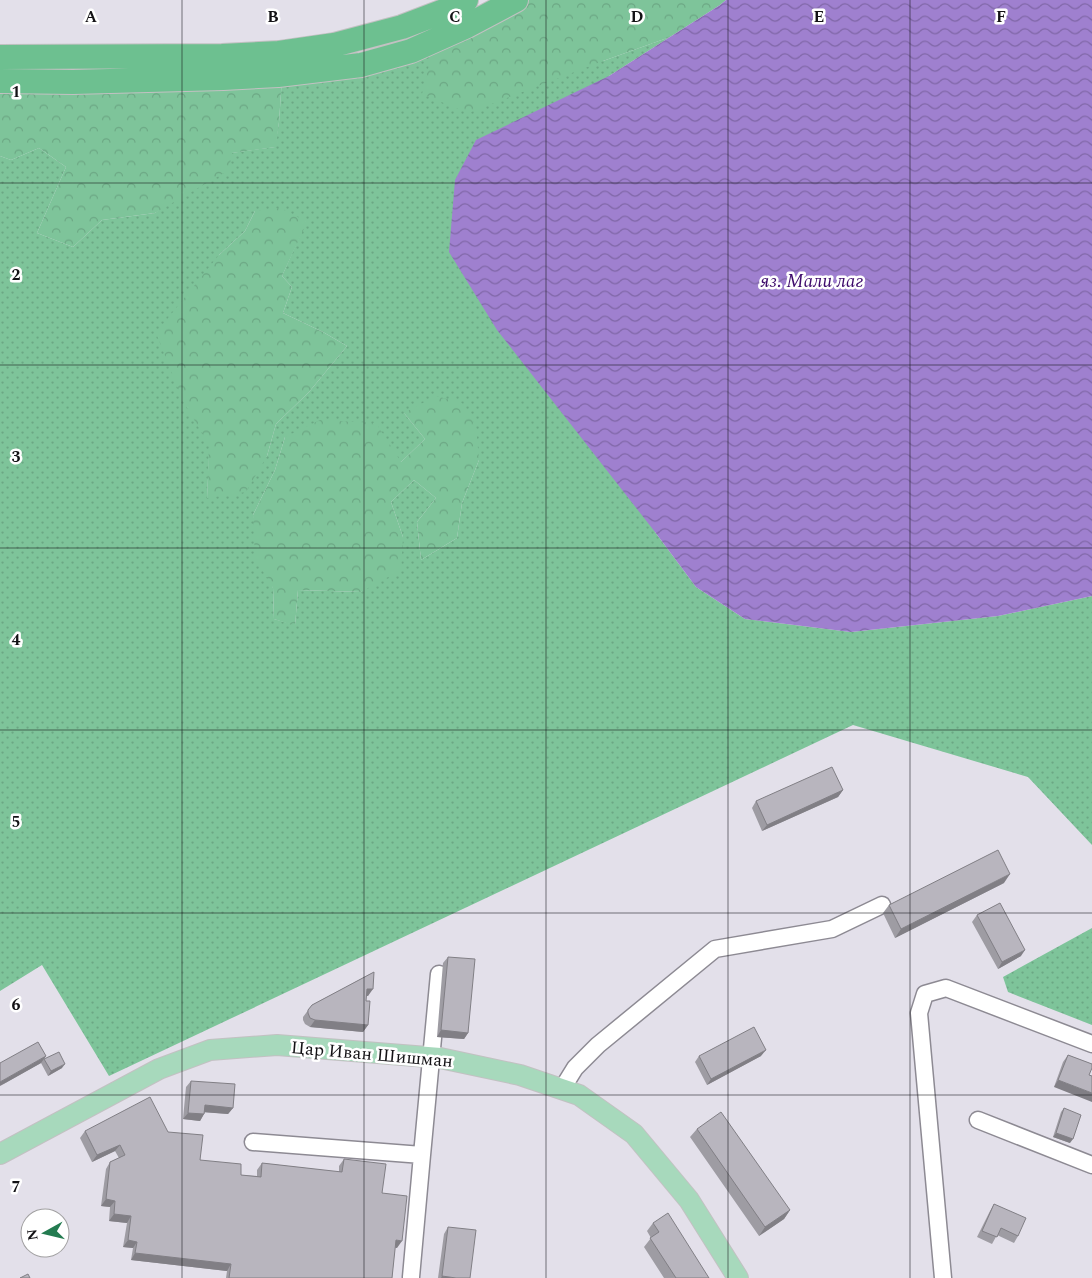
<svg xmlns="http://www.w3.org/2000/svg" width="1092" height="1278" font-family="Spectral,serif">
	<style>
		.grass { fill: url(#grass-dots); fill-rule: evenodd }
		.forest { fill: url(#forest-crowns) }
		.water { fill: url(#water-waves) }
		.lines { fill: none; stroke-linecap: round; stroke-linejoin: round }
		.minor-casing { stroke: #8d8a93; stroke-width: 19 }
		.major-casing { stroke: #c2c1c2; stroke-width: 22 }
		.highway-casing { stroke: #c2c1c2; stroke-width: 26 }
		.minor { stroke: #fff; stroke-width: 16 }
		.major { stroke: #a7d9bc; stroke-width: 20 }
		.highway { stroke: #6dc090; stroke-width: 24 }
		.wall { fill: #9e9ca3 }
		.shaded-wall { fill: #817f85 }
		.building { fill: #b8b5be; stroke: #817f85 }
		.grid { fill: none; stroke: #131215; stroke-width: 1; stroke-opacity: 0.55 }
		.labels { text-anchor: middle; stroke-width: 5; stroke-linejoin: round; paint-order: stroke }
		.street-label { font-size: 18px; fill: #131215; stroke: #fff }
		.water-label { font-size: 19px; font-style: italic; fill: #3d0a6b; stroke: #fff }
		.grid-label { font-size: 16px; text-anchor: middle; font-weight: bold; fill: #131215; stroke: #fff; stroke-width: 5; stroke-linejoin: round; paint-order: stroke }
	</style>
	<defs>
		<pattern id="grass-dots" width="8" height="8" patternUnits="userSpaceOnUse" patternTransform="scale(1.25)"><rect width="8" height="8" fill="#7ec49a"/><path d="M2 2h.1M6 6h.1" fill="none" stroke="#6ca784" stroke-width="1.8" stroke-linecap="round"/></pattern>
		<pattern id="forest-crowns" width="20" height="18" patternUnits="userSpaceOnUse" patternTransform="scale(1.25)"><rect width="20" height="18" fill="#7ec49a"/><path d="M2 6a3 3 0 1 1 6 0M12 15a3 3 0 1 1 6 0" fill="none" stroke="#6ca784"/></pattern>
		<pattern id="water-waves" width="16" height="10" patternUnits="userSpaceOnUse" patternTransform="scale(1.25)"><rect width="16" height="10" fill="#9f80cf"/><path d="M0 5q4-4 8 0t8 0" fill="none" stroke="#8067a7"/></pattern>
	</defs>
	<rect width="100%" height="100%" fill="#e3e0ea"/>
	<!-- grass -->
	<path class="grass" d="M670 37 609 76 655 532 696 587 745 619 851 632 998 616 1092 596V845L1028 777 853 725 109 1076 42 965 0 991V156L11 160 39 148 66 167 37 233 73 247 102 220 155 213 231 153 275 147 279 122 282 78 434 45 603 61ZM255 211 306 222 282 276 292 287 283 313 323 332 347 346 309 392 276 424 267 456 207 498 219 255 245 231ZM404 413 479 460 462 503 457 538 421 560 417 522 436 498 414 480 391 502 403 537 361 592 298 590 295 625 274 619 273 588 253 515 275 470 285 437 401 462 425 439Z
		M1092 928V1025L1008 992 1003 977Z"/>
	<!-- forest -->
	<path class="forest" d="M518 0H726L720 5 670 37 603 61 468 113 422 94 434 45Z
		M282 78 279 122 276 147 232 153 229 170 155 213 102 220 73 247 37 233 66 167 39 148 11 160 0 156V87Z
		M281 208 307 222 282 276 292 287 283 313 323 332 347 346 309 392 276 424 267 456 246 492 207 498 209 445 183 401 156 333 219 255 245 231 255 211Z
		M436 396 462 403 476 426 479 460 462 503 457 538 421 560 417 522 436 498 414 480 391 502 403 537 401 570 361 592 298 590 295 626 274 619 273 588 255 558 253 515 275 470 285 437 320 420 376 423 401 462 425 439 404 413Z"/>
	<!-- water -->
	<path class="water" d="M726 0H1092V596L998 616 851 632 745 619 696 587 655 532 497 330 449 252 455 180 476 140 609 76 720 5Z"/>
	<g class="lines">
		<!-- minor casing -->
		<g class="minor-casing">
			<path id="minor" d="M562 1089 575 1068 598 1045 715 949 832 929 882 905
				M978 1120 1092 1165
				M253 1142 422 1155 439 974
				M411 1277 422 1155
				M943 1278 919 1013 925 994 946 988 1092 1044"/>
		</g>
		<!-- major casing -->
		<g class="major-casing">
			<path id="major" d="M0 1154 159 1069 210 1050 277 1045 440 1058 520 1075 579 1095 634 1134 689 1200 738 1278"/>
		</g>
		<!-- highway casing -->
		<g class="highway-casing">
			<path id="highway" d="M0 57 222 56 279 53 334 45 402 27 449 9 466 0
				M0 81 73 82 223 78 278 75 361 65 411 51 467 26 516 0"/>
		</g>
		<!-- minor -->
		<use href="#minor" class="minor"/>
		<!-- major -->
		<use href="#major" class="major"/>
		<!-- highway -->
		<use href="#highway" class="highway"/>
	</g>
	<!-- wall -->
	<path class="wall" d="M843 790 838 797 762 831 752 808 756 801Z
		M1004 883 895 938 883 913 889 905Z
		M977 915 1021 956 998 969 972 922Z
		M448 957 468 1033 464 1039 437 1037 443 963Z
		M374 972 368 996H366V1001L368 1025 363 1032 310 1027 305 1024 303 1020V1017L312 1005Z
		M1068 1055 1092 1064 1054 1087 1063 1062Z
		M46 1056 44 1059 62 1068 48 1076 41 1063 0 1086Z
		M699 1056H761L707 1085 695 1062Z
		M191 1081 233 1108 228 1114 205 1112 204 1114 200 1121 183 1119 186 1087Z
		M1064 1108 1070 1143 1053 1137 1061 1112Z
		M697 1129 790 1210 784 1219 759 1236 690 1137Z
		M85 1131 168 1132 200 1160 241 1175 257 1176V1170L262 1163 339 1172V1166L344 1159 382 1193 397 1248 395 1247 392 1278H226L227 1271 131 1260 133 1248 123 1247 127 1223 109 1221 110 1207 101 1206 106 1169 110 1162 119 1158 115 1151 92 1162 80 1138Z
		M994 1204 1018 1236 1014 1243 997 1235 992 1244 977 1237 990 1211Z
		M653 1223 709 1278H664L644 1247 651 1238 647 1231Z
		M448 1227 470 1278H438L444 1234Z"/>
	<!-- shaded-wall -->
	<path class="shaded-wall" d="M843 790 838 797 762 831 767 825Z
		M1010 874 1004 883 895 938 901 929Z
		M1025 950 1021 956 998 969 1002 962Z
		M367 989H373L368 996 362 995Z
		M315 1020 368 1025 363 1032 310 1027Z
		M441 1030 468 1033 464 1039 437 1037Z
		M766 1050 761 1056 707 1085 711 1079Z
		M46 1056 41 1063 0 1086V1082Z
		M65 1064 62 1068 48 1076 51 1071Z
		M1058 1080 1092 1093V1102L1054 1087Z
		M205 1105 233 1108 228 1114 201 1112Z
		M188 1113 204 1114 200 1121 183 1119Z
		M1056 1133 1073 1139 1070 1143 1053 1137Z
		M120 1145 115 1151 92 1162 97 1155Z
		M106 1199 115 1201 110 1207 101 1206Z
		M790 1210 784 1219 759 1236 765 1227Z
		M114 1214 131 1216 127 1223 109 1221Z
		M128 1240 137 1242 133 1248 123 1247Z
		M396 1240 402 1241 397 1248 391 1247Z
		M135 1253 231 1264 227 1271 131 1260Z
		M442 1276 456 1278H441Z"/>
	<!-- building -->
	<path class="building" d="M832 767 843 790 767 825 756 801Z
		M998 850 1010 874 901 929 889 905Z
		M1000 903 1025 950 1002 962 977 915Z
		M448 957 475 959 468 1033 441 1030Z
		M374 972 373 989H367L366 1001H370L368 1025 315 1020 310 1018 308 1013V1010L312 1005Z
		M754 1027 766 1050 711 1079 699 1056Z
		M38 1042 46 1056 0 1082V1063Z
		M59 1052 65 1064 51 1071 44 1059Z
		M1068 1055 1092 1064V1068L1089 1075 1092 1076V1093L1058 1080Z
		M191 1081 235 1084 233 1108 205 1105 204 1114 188 1113Z
		M150 1097 168 1132 203 1135 200 1160 241 1164V1175L261 1177 262 1163 342 1172 344 1159 386 1164 382 1193 407 1196 402 1241 396 1240 392 1278H229L231 1264 135 1253 137 1242 128 1240 131 1216 114 1214 115 1201 106 1199 110 1162 125 1155 120 1145 97 1155 85 1131Z
		M1064 1108 1081 1115 1073 1139 1056 1133Z
		M721 1112 790 1210 765 1227 697 1129Z
		M994 1204 1026 1218 1018 1236 1001 1228 997 1237 982 1231Z
		M668 1213 709 1278H676L650 1238 659 1232 653 1223Z
		M448 1227 476 1230 470 1278H456L442 1276Z
		M28 1274 30 1278H20Z"/>
	<!-- grid -->
	<path class="grid" d="M182 0V1278M364 0V1278M546 0V1278M728 0V1278M910 0V1278M0 183H1092M0 365H1092M0 548H1092M0 730H1092M0 913H1092M0 1095H1092"/>
	<g class="labels">
		<!-- street labels -->
		<g class="street-label">
			<text transform="translate(372 1054) rotate(5)" y="6">Цар Иван Шишман</text>
		</g>
		<!-- water labels -->
		<g class="water-label">
			<text x="812" y="287">яз. Мали лаг</text>
		</g>
	</g>
	<g class="grid-label">
		<text x="91" y="22">A</text>
		<text x="273" y="22">B</text>
		<text x="455" y="22">C</text>
		<text x="637" y="22">D</text>
		<text x="819" y="22">E</text>
		<text x="1001" y="22">F</text>
		<text x="16" y="97">1</text>
		<text x="16" y="280">2</text>
		<text x="16" y="462">3</text>
		<text x="16" y="645">4</text>
		<text x="16" y="827">5</text>
		<text x="16" y="1010">6</text>
		<text x="16" y="1192">7</text>
	</g>
	<!-- north arrow -->
	<g transform="translate(45 1233) rotate(262)"><circle r="24" fill="#ffffff" stroke="#a1a0a1"/>
	<path d="M0-4L9 19L0 12L-9 19Z" fill="#237b50"/>
	<text y="-8" font-size="14" font-weight="bold" text-anchor="middle" fill="#131215">N</text>
	</g>
</svg>
